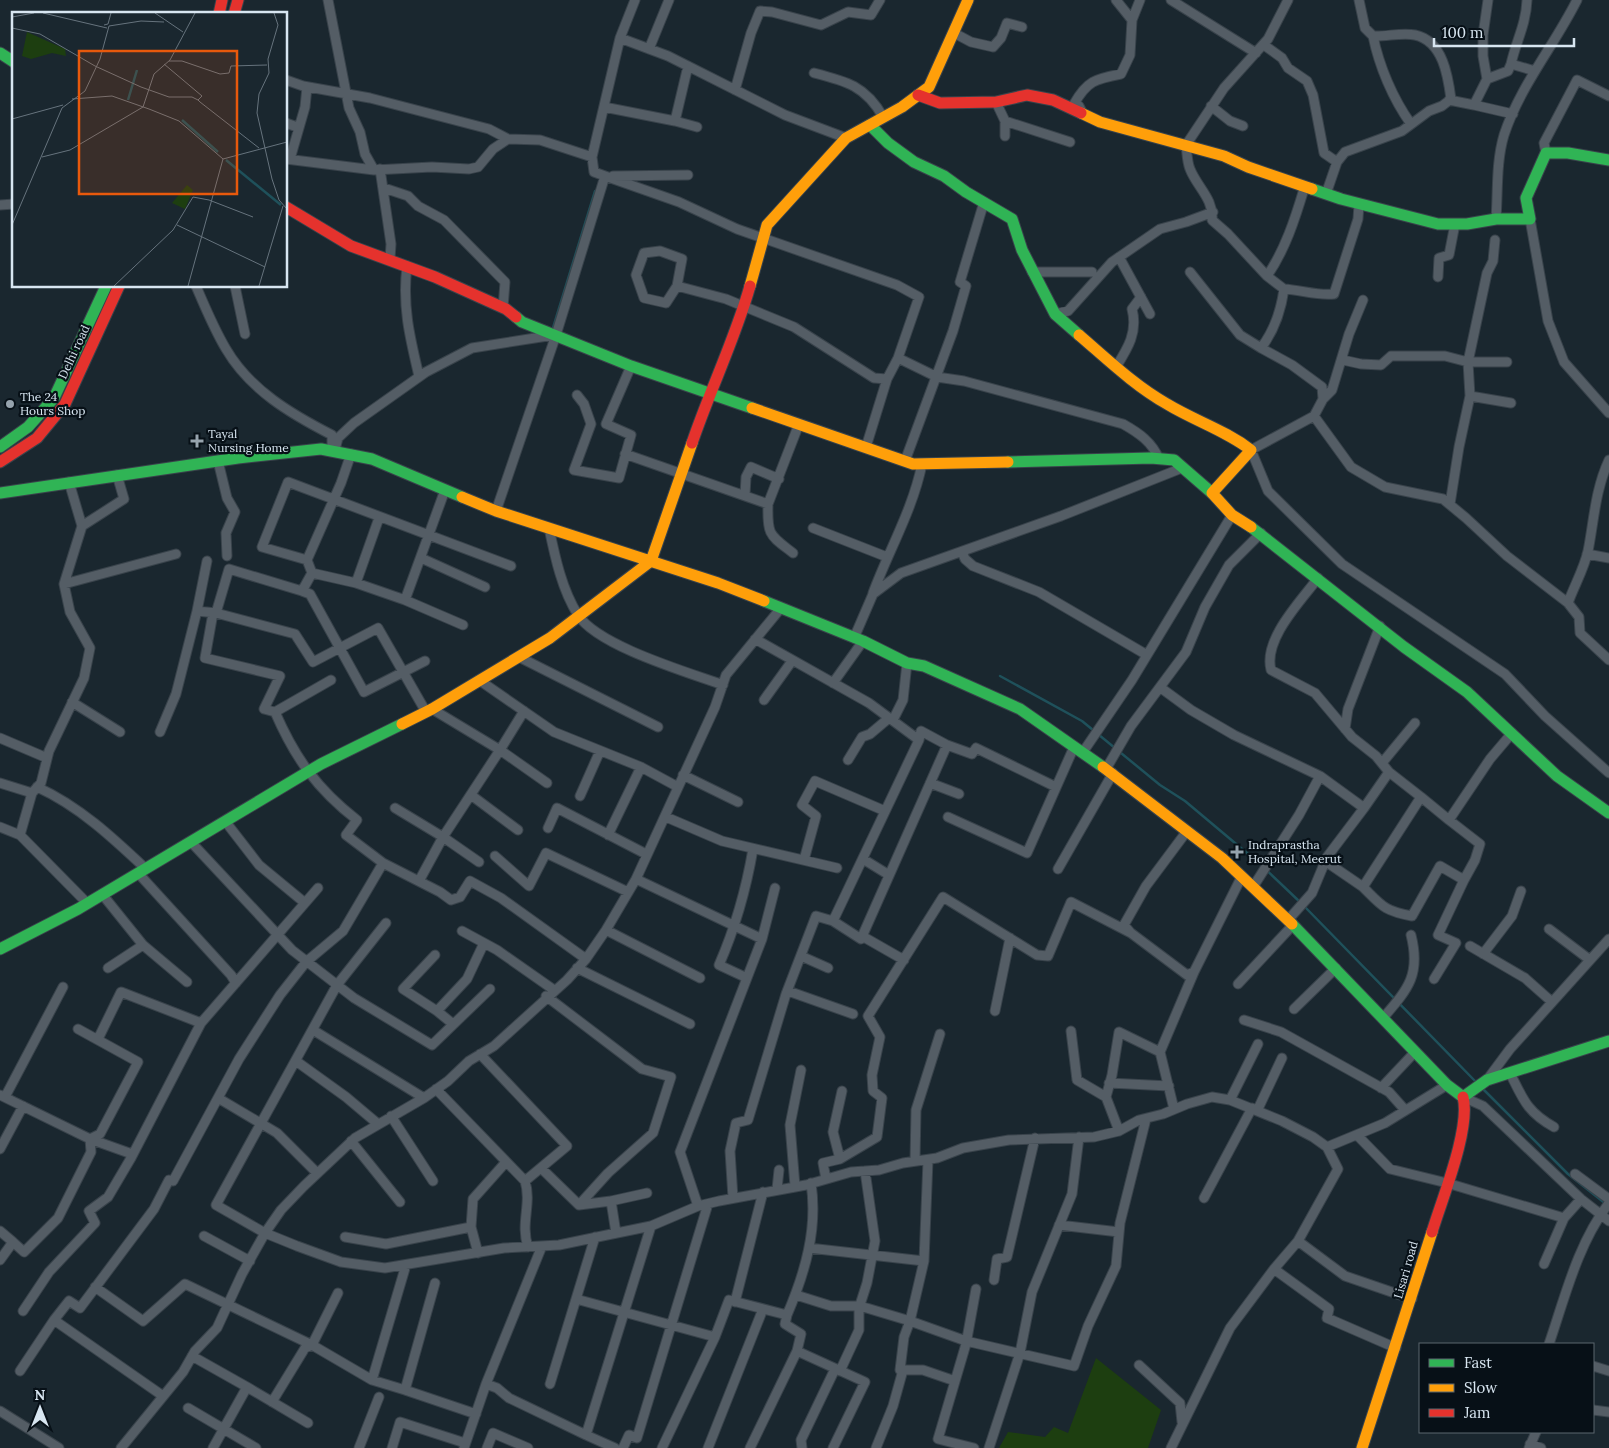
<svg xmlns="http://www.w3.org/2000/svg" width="1609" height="1448" font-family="Lora,serif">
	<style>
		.green { fill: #1d3e10 }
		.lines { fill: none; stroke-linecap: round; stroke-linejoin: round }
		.stream { stroke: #1f515b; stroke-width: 2.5 }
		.street-casing { stroke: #39434b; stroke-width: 11 }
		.fast-casing { stroke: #39434b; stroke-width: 13 }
		.slow-casing { stroke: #39434b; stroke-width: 13 }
		.jam-casing { stroke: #39434b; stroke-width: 13 }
		.street { stroke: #545d65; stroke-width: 9 }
		.fast { stroke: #30b455; stroke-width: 11 }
		.slow { stroke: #ff9f0a; stroke-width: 11 }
		.jam { stroke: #e5322d; stroke-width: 11 }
		.poi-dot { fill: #96a3ad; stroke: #071017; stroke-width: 2 }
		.labels { text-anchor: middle; stroke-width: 4.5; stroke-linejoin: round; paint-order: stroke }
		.street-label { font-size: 12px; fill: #d8e6f1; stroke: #071017 }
		.poi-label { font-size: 12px; fill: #d8e6f1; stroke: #071017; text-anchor: start }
		.inset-river { fill: none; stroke: #1f515b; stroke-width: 2.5 }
		.inset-road { fill: none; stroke: #66737d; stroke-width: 1 }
		.view { fill: #e8590c; fill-opacity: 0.15; stroke: #e8590c; stroke-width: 2.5 }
		.inset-edge { fill: none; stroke: #d8e6f1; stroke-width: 2.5 }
	</style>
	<rect width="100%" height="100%" fill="#1a272f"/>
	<!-- green -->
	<path class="green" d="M1096 1358 1161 1410 1148 1448H999L1008 1432 1045 1437 1054 1427 1068 1433Z"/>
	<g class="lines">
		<!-- stream -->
		<path class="stream" d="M552 331 595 191
			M1000 676 1082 721 1160 785 1185 801 1260 864 1300 902
			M1304 906 1477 1083
			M1482 1088 1568 1174 1606 1204"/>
		<!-- street casing -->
		<g class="street-casing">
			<path id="street" d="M328 0 349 108 360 132 365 154 374 170
				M1171 0 1256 53
				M1132 20 1140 0
				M954 33 971 42 993 47 1001 38 1007 23 1022 27
				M1373 36C1379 66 1393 99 1411 124
				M620 38 668 56 785 115 846 138
				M1264 45 1282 58 1288 68 1307 81 1313 95 1324 153 1337 162
				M649 49 669 0
				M1511 64C1516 41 1526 25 1527 0
				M814 73C846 81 866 86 883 117
				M1487 79 1483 56V35L1488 0
				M286 80 303 86 370 98 489 129 508 139
				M735 90 751 33 760 11 772 12 821 25 848 12 871 15 880 0
				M1449 100 1474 105 1487 79 1508 71 1511 64 1535 71
				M996 102 1005 121V136
				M1474 105 1513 114
				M1211 106 1230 121 1243 126
				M604 107 675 121 688 66
				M1081 110 1079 106 1074 104C1087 81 1095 79 1121 74L1130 55 1132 20 1116 0
				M675 121 697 127
				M1005 121 1070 142
				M286 123 297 127
				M1546 153 1544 143 1577 80 1609 96
				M286 159 374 170 432 167 469 169 478 167 493 149 508 139 540 140 592 157
				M290 159 305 107 307 87
				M380 169 391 244 390 259
				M605 176 679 202 737 229 897 285 919 297 898 358 887 379 866 447
				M613 176 688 175
				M1298 184 1304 189C1295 219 1285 250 1267 276L1284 289C1281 311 1274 331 1261 348L1292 365 1322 387 1323 399 1314 416
				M384 188 408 196 418 206 444 220 505 282 503 308
				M1326 194 1337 162 1345 152 1402 131 1429 111 1442 106 1451 99C1448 76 1443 41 1415 35 1402 32 1386 37 1373 36L1365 28 1359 0
				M0 205 14 204
				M1496 219C1498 191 1496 162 1504 135 1520 86 1554 46 1577 0
				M1530 219 1548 321 1564 362 1609 413
				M1495 240 1493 261 1487 273 1468 362H1507
				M1119 257 1150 314
				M407 266C402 306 410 338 419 376
				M1032 272H1092
				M1190 272 1240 335 1261 348
				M1267 276 1228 234 1212 220C1214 199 1197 187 1190 169 1187 162 1187 152 1186 145L1224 88 1268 39 1288 0
				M1438 277 1439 258 1449 255 1455 224
				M196 286C205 307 214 329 226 349 250 390 291 414 332 435V446
				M235 286 245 334
				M677 286 682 259 660 251 644 253 636 275 644 298 666 303 677 286 726 299 794 327 874 378 887 379
				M1284 289C1301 290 1318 296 1334 294L1358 219 1359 204
				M1055 314 1068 311 1112 262 1160 229 1186 222 1213 212
				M898 358 937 377 964 381 1123 424C1139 433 1152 442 1159 459
				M1343 360 1361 364 1381 365 1391 356H1445L1468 362 1470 396
				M1116 367C1128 348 1138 332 1132 309L1141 297
				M577 395 584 404 591 424 574 470 619 478 631 435 606 424 631 366
				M1323 399 1332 390 1349 334 1363 300
				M335 450 338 438 354 423 426 372 472 348 554 335
				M351 454 341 483 307 560 312 573 302 591 229 569 216 613 295 634 313 662 378 628 426 712
				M625 454 768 504 799 424
				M218 461 227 498 235 512 226 533 227 556
				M905 461 953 331 966 286 960 282 984 202
				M69 482 82 526 64 584 70 612 90 648 84 678 49 751 41 783 32 793 20 835 87 903
				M745 495 746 477 751 467 779 479
				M768 504C767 536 770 535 793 553
				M1450 504 1459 447 1470 396 1511 403
				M496 511 556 335 605 176 594 172 592 157 620 38 635 0
				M82 526 124 499 117 475
				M549 528C555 557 562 590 578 615 598 646 687 672 723 685
				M813 528 887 557
				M962 552 965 559 973 566 1039 592 1147 655
				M1587 554 1609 558
				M421 558 485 587
				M307 560 262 547 288 482 511 566
				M312 573 356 583 405 600 445 490
				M1318 578C1301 601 1263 639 1271 670L1315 693 1352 737 1376 756 1389 772 1364 808 1320 776
				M356 583 379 518
				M64 584 176 554
				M302 591 310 594 364 692 425 661
				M873 593C889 550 913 509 922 464
				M405 600 463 625
				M1568 603C1574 586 1584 569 1588 551 1594 521 1595 490 1609 460
				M197 611 207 561
				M213 613 205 658 280 676 264 709 275 712
				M854 638 873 594 901 573 1061 516 1182 468
				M519 657 658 727
				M1609 660 1580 633 1579 617 1568 603 1507 556 1466 518 1443 499 1385 487 1351 467 1314 416 1251 450 1268 491 1342 564 1505 674 1545 716 1609 773
				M331 680 275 712C295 758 317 789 357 820L346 835 383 863
				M479 680 554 732 641 767 678 787
				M833 683 863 641
				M1161 688 1191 710 1234 735 1320 776 1299 815 1253 887
				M764 700 792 661
				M72 702 120 732
				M432 709 500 750 443 837 479 862
				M524 711 500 750 547 783
				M893 720 903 700 907 663
				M1345 729 1348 709 1380 626
				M160 732 176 694 197 611 216 613
				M0 738 47 758
				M947 745 972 754 976 748 1056 787
				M1083 752 1132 680 1232 515
				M848 760 862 737 870 734 889 718
				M1382 763 1415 723
				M1106 769 1131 726 1186 652 1205 607 1229 565 1261 533
				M683 775 738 802
				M0 783 32 793
				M930 783 959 794
				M37 787C79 806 113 838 146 869
				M471 795 518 830
				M580 796 600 751
				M1421 797 1449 820 1490 759 1512 733
				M395 808 443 837 419 881
				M666 817 722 841 837 868
				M948 817 1027 853 1074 747
				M225 821 259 865 305 903
				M0 827 20 835
				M548 828 557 808 646 854
				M608 835 641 767
				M191 842 292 950 354 998 432 1045 490 989
				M495 856 529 886 546 853 628 892
				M863 859 889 875
				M804 860 816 816 802 805 815 781 885 811
				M1325 861 1363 887 1421 797 1389 772
				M1058 869 1113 773
				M138 873 231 975 236 983
				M636 879 762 939
				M1363 887C1382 906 1384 911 1412 916L1440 866 1464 880 1475 860 1480 844 1449 820
				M102 894 143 945 187 982
				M1288 920 1312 893 1327 857 1364 808
				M833 921 861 939 947 745 921 731 919 740
				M386 923 337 985 216 1205 265 1233 297 1246 341 1262 385 1268 504 1248 559 1245 607 1235 651 1226 698 1206 719 1201 806 1185 851 1172 879 1170 903 1163 937 1158 963 1148 1009 1140 1094 1137 1119 1131 1139 1120 1163 1114 1187 1104 1212 1097 1230 1100 1282 1121 1313 1137 1327 1147 1385 1123 1447 1085
				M1549 929 1590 960
				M606 930 700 978
				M462 931 497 950 554 990
				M1130 932 1124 925 1146 886 1187 831
				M862 936 904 960
				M1470 946 1525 978 1552 1002
				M1483 954 1512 916 1521 891
				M435 955 403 989 437 1011
				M801 956 828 968
				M108 968 143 945
				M577 968 690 1024
				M747 978 719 965C736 926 746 890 753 849
				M1434 979 1456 943 1438 935 1464 880
				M1238 984 1293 925
				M788 991 853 1014
				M546 996 642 1069 671 1077 653 1133 608 1173 579 1205
				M1294 1009 1336 968
				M995 1011 1010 938
				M1383 1018C1408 989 1421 975 1411 935
				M1244 1020 1281 1032 1389 1092 1405 1110
				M453 1024 437 1011 467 979 484 943
				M313 1030 424 1098
				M1071 1031 1077 1080 1106 1097
				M98 1039 121 992 201 1023
				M296 1061 346 1097 378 1124
				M1510 1073C1523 1099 1527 1112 1554 1127
				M1487 1080 1510 1049 1609 939
				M1109 1083 1169 1086
				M1381 1088 1415 1052
				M436 1089 525 1181 567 1146 480 1054
				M842 1091 833 1132 840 1159 877 1137 882 1098 873 1091 872 1075 880 1037 868 1016 943 897 1037 955 1048 956 1071 902 1131 933 1187 975 1194 972 1242 876
				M0 1095 90 1139 132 1154
				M5 1097 63 987
				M1463 1097 1483 1106 1581 1199 1609 1221
				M218 1098 277 1133 317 1173
				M1230 1100 1258 1044
				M1174 1109 1160 1052 1194 972
				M1257 1111 1282 1058
				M391 1116 433 1181
				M1119 1131 1106 1097 1112 1075 1119 1032 1160 1052
				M1357 1135 1390 1169 1447 1183 1564 1218
				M351 1141 400 1202
				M0 1149 23 1106
				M928 1160 924 1261 910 1321 966 1341 1074 1366 1088 1326 1116 1266 1120 1223 1146 1119
				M915 1161 916 1110 940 1034
				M541 1168 579 1205 611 1201 616 1233
				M1575 1174 1609 1199
				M826 1179 823 1163 840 1159
				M525 1181C532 1204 520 1223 528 1247
				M795 1186 790 1125 801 1070
				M777 1189 779 1170
				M733 1198 730 1151 736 1123 748 1120 786 994 816 916 833 921 919 740 869 703 755 639
				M1204 1198 1252 1108
				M611 1201 647 1193
				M698 1206 680 1152 762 939 775 888
				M1059 1225 1119 1232
				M0 1231 13 1242 0 1260
				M204 1236 250 1261
				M345 1237 386 1244 471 1227
				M1298 1241 1338 1169 1327 1147
				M13 1242 24 1252 58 1218 91 1152 90 1139 100 1134 138 1062 78 1029
				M809 1248 924 1261
				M478 1253 471 1227 473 1199 506 1162
				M1544 1264 1564 1218 1581 1199
				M994 1280 997 1259 1007 1257 1035 1138
				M95 1287 143 1321 185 1284 312 1345 338 1293
				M796 1295 831 1306H860L910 1321 904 1337 900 1370H923L955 1381
				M576 1299 715 1337
				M735 1302 763 1192
				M23 1311 49 1272 95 1223 89 1211 108 1197 131 1158 201 1023 318 888
				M54 1320 69 1301 80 1308 154 1209 169 1180 173 1181 239 1059 280 995 306 962 343 931 383 863 440 892 451 900 460 897 470 881 501 898 586 959
				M1549 1344C1565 1297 1578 1243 1609 1203
				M1396 1348 1327 1318 1329 1309 1274 1269 1298 1241 1345 1276 1412 1299
				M797 1351 865 1382 833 1448
				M192 1356 247 1387 213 1448
				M1139 1365 1180 1403 1182 1422
				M1593 1366 1609 1371
				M20 1371 54 1320 163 1396
				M840 1371 859 1330V1308L867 1283 875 1241 865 1171
				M372 1380 405 1390 435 1283
				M486 1384 497 1388 509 1398 586 1435 651 1226
				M550 1384 595 1237
				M247 1387 308 1423
				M405 1390 476 1414
				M272 1402 305 1348 312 1345 372 1380 406 1265
				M188 1408 256 1448
				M1593 1410 1609 1412
				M0 1411 59 1448
				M586 1435 615 1448
				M1530 1444 1541 1448
				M121 1448 183 1372 195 1351 217 1328 242 1274 265 1233 281 1210 304 1186 355 1138 424 1098 448 1081 469 1061 494 1046 567 980 586 959 606 930 636 879 715 707 726 675 781 608
				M359 1448 379 1397
				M392 1448 400 1422 465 1443
				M464 1448 486 1384 542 1246
				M487 1448 493 1433 528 1448
				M623 1448 629 1435 637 1438 708 1204
				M662 1448 715 1337 729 1300 787 1315C805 1273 818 1229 811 1183
				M708 1448 761 1314
				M750 1448 797 1351 801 1334 785 1324 787 1315
				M802 1448 801 1440 835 1369
				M876 1448 893 1406 903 1370
				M974 1448 938 1439 966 1344 976 1289
				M989 1448 1020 1353 1032 1292 1072 1194 1079 1137
				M1171 1448 1230 1328 1274 1269
				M1529 1448 1536 1432"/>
		</g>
		<!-- fast casing -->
		<g class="fast-casing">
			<path id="fast" d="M0 53 14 62
				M870 125 888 143 914 162 944 176 966 192 1012 219 1022 250 1055 314 1079 335
				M1312 189 1341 199 1438 224H1467L1496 219H1530L1526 198 1546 153H1568L1609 160
				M516 317 522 322 631 366 752 408
				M0 447 28 427 54 398 106 286
				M1008 462 1151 458 1174 460 1212 493
				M0 493 238 458 321 449 372 459 462 497
				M1251 527 1404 647 1467 692 1557 776 1609 813
				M764 601 863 641 907 663 924 666 1020 709 1103 767
				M1292 924 1447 1085 1463 1097
				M0 949 78 909 321 764 402 724
				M1463 1097 1487 1080 1609 1041"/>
		</g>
		<!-- slow casing -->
		<g class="slow-casing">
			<path id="slow" d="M1081 113 1100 122 1224 156 1248 167 1312 189
				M750 286 767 225 846 138 902 107 929 87 968 0
				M1079 335C1107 359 1135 386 1167 404 1195 421 1225 430 1251 450L1212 493 1232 515 1251 527
				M752 408 913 464 1008 462
				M462 497 496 511 718 583 764 601
				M402 724 432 709 550 638 651 561 692 443
				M1103 767 1222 858 1292 924
				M1362 1448 1432 1232"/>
		</g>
		<!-- jam casing -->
		<g class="jam-casing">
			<path id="jam" d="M219 14 222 0
				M234 14 238 0
				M918 95 940 103 996 102 1027 95 1053 100 1081 113
				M286 207 351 246 435 277 506 309 516 317
				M692 443C710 390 735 339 750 286
				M0 462 37 438 65 404 119 286
				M1432 1232C1442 1199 1471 1128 1463 1097"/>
		</g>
		<!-- street -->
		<use href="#street" class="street"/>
		<!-- fast -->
		<use href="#fast" class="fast"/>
		<!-- slow -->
		<use href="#slow" class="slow"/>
		<!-- jam -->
		<use href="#jam" class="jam"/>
	</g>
	<!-- markers -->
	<g class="poi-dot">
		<circle cx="10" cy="404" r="5"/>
		<path d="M194.5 433.5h5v5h5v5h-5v5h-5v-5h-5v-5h5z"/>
		<path d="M1234.5 844.5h5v5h5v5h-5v5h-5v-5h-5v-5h5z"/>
	</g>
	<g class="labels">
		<!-- street labels -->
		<g class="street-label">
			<text transform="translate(74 352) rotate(-65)" y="4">Delhi road</text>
			<text transform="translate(1406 1270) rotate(-74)" y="4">Lisari road</text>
		</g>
		<!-- poi labels -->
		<g class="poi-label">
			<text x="20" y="401">The 24<tspan x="20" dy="14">Hours Shop</tspan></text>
			<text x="208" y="438">Tayal<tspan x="208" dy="14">Nursing Home</tspan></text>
			<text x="1248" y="849">Indraprastha<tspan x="1248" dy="14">Hospital, Meerut</tspan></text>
		</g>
	</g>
	<!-- overview -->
	<g transform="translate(12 12)">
		<rect width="275" height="275" fill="#1a272f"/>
		<path d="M15 20 53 37 54 44 40 41 19 47 10 44ZM175 173 181 178 173 197 160 191Z" fill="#1d3e10"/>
		<path class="inset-river" d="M116 88 125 58M170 108 206 140M214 148 269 193"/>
		<path class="inset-road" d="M31 1 95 16M143 1 171 20M262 1 266 13 256 47 257 61 247 82 245 101 260 167 267 188 275 197M0 5 22 1M92 13 96 12 99 1M97 14 129 9 152 10M0 16 28 22 83 54 129 75 157 85H180L186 88M157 49H170L208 62 217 61 219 54 255 53M152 52 190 84 186 88 188 90 247 136M60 87 100 84 137 97 167 109 211 147 275 130M0 107 51 93M30 145 58 138 131 95 142 62 158 48 183 1M0 213 50 96 73 79 88 47 97 14M165 213 253 255M102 274 161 218 181 185 197 188 241 205M176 274 211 147M247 274 271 194"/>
		<path class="view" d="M67 39H225V182H67Z"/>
		<rect width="275" height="275" class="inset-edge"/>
	</g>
	<!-- legend -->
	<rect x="1419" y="1343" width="175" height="90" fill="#071017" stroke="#5b666e"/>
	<rect x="1429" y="1359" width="25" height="8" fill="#30b455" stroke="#5b666e"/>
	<text x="1464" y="1368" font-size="15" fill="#d8e6f1">Fast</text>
	<rect x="1429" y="1384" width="25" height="8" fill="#ff9f0a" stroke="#5b666e"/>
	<text x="1464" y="1393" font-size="15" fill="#d8e6f1">Slow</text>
	<rect x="1429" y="1409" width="25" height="8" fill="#e5322d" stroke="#5b666e"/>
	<text x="1464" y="1418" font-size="15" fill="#d8e6f1">Jam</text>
	<!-- north arrow -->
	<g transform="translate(40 1408)" stroke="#071017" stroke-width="4" paint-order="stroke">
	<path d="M0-4L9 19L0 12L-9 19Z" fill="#d8e6f1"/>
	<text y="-8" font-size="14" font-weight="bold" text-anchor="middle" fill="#d8e6f1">N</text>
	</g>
	<!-- scale -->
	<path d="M1434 38v8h140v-8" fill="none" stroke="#d8e6f1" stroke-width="2.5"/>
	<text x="1442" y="38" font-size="15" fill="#d8e6f1" stroke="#071017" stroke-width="4" paint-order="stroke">100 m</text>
</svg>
